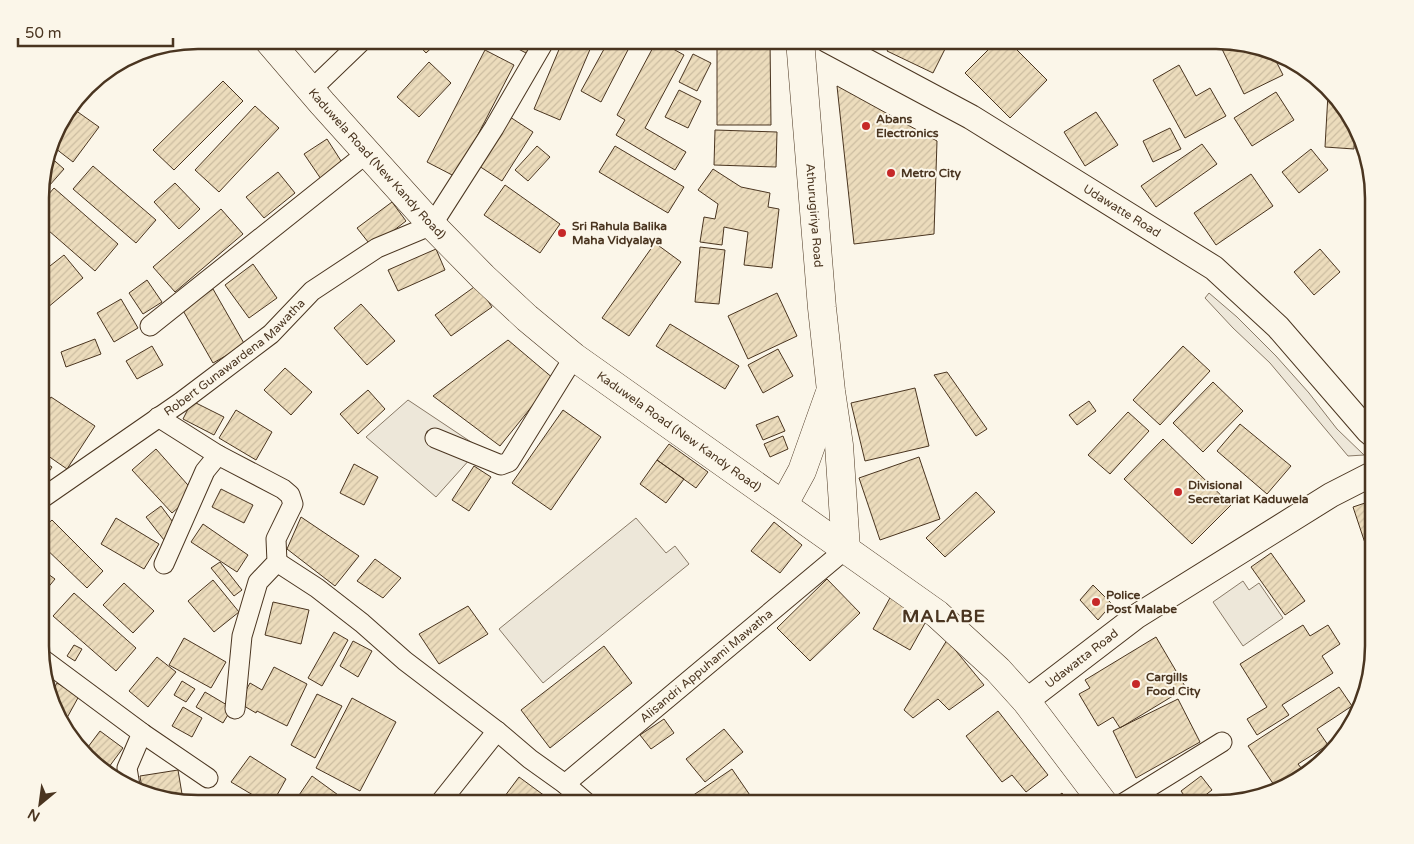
<svg xmlns="http://www.w3.org/2000/svg" width="1414" height="844" font-family="'Varela Round',sans-serif">
	<style>
		.parking { fill: #ede7d9; stroke: #887966 }
		.building { fill: url(#building-hatch); stroke: #4a3520 }
		.lines { fill: none; stroke-linecap: round; stroke-linejoin: round }
		.minor-casing { stroke: #4a3520; stroke-width: 21 }
		.tertiary-casing { stroke: #4a3520; stroke-width: 26 }
		.primary-casing { stroke: #4a3520; stroke-width: 29 }
		.minor { stroke: #fbf6e9; stroke-width: 19 }
		.tertiary { stroke: #fbf6e9; stroke-width: 24 }
		.primary { stroke: #fbf6e9; stroke-width: 28 }
		.poi-dot { fill: #c62828; stroke: #fbf6e9; stroke-width: 2 }
		.labels { text-anchor: middle; stroke-width: 4; stroke-linejoin: round; paint-order: stroke }
		.poi-label { font-size: 12px; font-weight: bold; fill: #4a3520; stroke: #fbf6e9; text-anchor: start }
		.street-label { font-size: 12px; fill: #4a3520; stroke: #fbf6e9 }
		.district-label { font-size: 18px; font-weight: bold; letter-spacing: 1px; fill: #4a3520; stroke: #fbf6e9 }
		.rim { fill: none; stroke: #4a3520; stroke-width: 2.5 }
	</style>
	<defs>
		<pattern id="building-hatch" width="6" height="6" patternUnits="userSpaceOnUse" patternTransform="scale(1.25)"><rect width="6" height="6" fill="#ecdcbc"/><path d="M-1 1l2-2M0 6l6-6M5 7l2-2" fill="none" stroke="#ccbda1"/></pattern>
	</defs>
	<rect width="100%" height="100%" fill="#fbf6e9"/>
	<!-- parking -->
	<path class="parking" d="M1209 293 1237 317 1276 356 1309 393 1337 429 1364 455 1348 456 1270 363 1233 328 1205 298Z
		M408 400 480 448 436 497 366 437Z
		M636 518 666 553 675 546 689 564 543 683 499 629Z
		M1243 581 1249 590 1259 583 1283 618 1243 646 1213 602Z"/>
	<!-- building -->
	<path class="building" d="M414 40H440L426 53Z
		M501 40H536L528 54Z
		M563 40H594L560 120 534 109Z
		M609 40H623L631 44 601 102 581 91Z
		M657 40 684 55 645 128 686 152 675 170 616 135 625 120 617 115Z
		M717 40H770L771 125H717Z
		M836 40H873L871 48 835 41Z
		M893 40H936L947 45 933 73 887 51Z
		M998 40H1007L1047 80 1010 118 965 73Z
		M1225 42 1273 55 1283 75 1244 94 1220 45Z
		M485 50 514 65 456 177 427 162Z
		M693 54 711 63 697 91 679 82Z
		M429 62 451 83 419 117 397 97Z
		M1179 65 1196 96 1210 88 1226 116 1185 138 1153 80Z
		M223 81 243 101 174 170 153 150Z
		M837 86 937 141 934 234 854 244Z
		M679 90 701 101 688 128 665 117Z
		M1276 92 1294 120 1252 146 1234 118Z
		M1328 94 1353 119 1355 126 1354 149 1325 147Z
		M255 106 279 128 219 192 195 170Z
		M75 110 99 127 73 162 51 145 53 139Z
		M1096 112 1118 145 1085 166 1064 132Z
		M510 117 533 132 502 181 479 166Z
		M1170 128 1181 149 1153 162 1143 141Z
		M715 130 777 132 776 167 714 165Z
		M327 139 343 164 321 179 304 154Z
		M1202 144 1217 164 1156 207 1141 186Z
		M537 146 550 157 528 181 515 170Z
		M615 146 684 187 668 213 599 172Z
		M1311 149 1328 170 1299 193 1282 172Z
		M48 155 64 169 41 195V178Z
		M93 166 156 220 136 243 73 189Z
		M713 169 741 187 770 193 768 207 779 209 772 268 744 265 748 232 724 227 722 245 700 242 704 217 715 219 718 204 698 190Z
		M278 172 295 193 264 218 246 197Z
		M1251 174 1273 206 1216 245 1194 213Z
		M175 183 200 209 179 229 154 202Z
		M505 185 560 224 540 253 484 215Z
		M54 188 118 244 95 271 41 224V203Z
		M392 202 406 221 372 247 357 228Z
		M221 209 243 234 175 292 153 267Z
		M655 243 681 262 629 336 602 318Z
		M700 247 725 250 719 304 695 302Z
		M436 249 445 270 398 291 388 270Z
		M1320 249 1340 272 1314 295 1294 272Z
		M64 255 83 278 47 308 41 301V273Z
		M253 264 277 298 249 318 225 285Z
		M147 280 162 302 143 314 129 293Z
		M477 285 492 307 451 336 435 315Z
		M213 289 245 345 213 363 181 307Z
		M777 293 797 336 748 359 728 316Z
		M121 299 138 328 114 342 97 313Z
		M361 304 395 341 367 365 334 328Z
		M670 324 739 366 725 389 656 346Z
		M95 339 101 354 66 367 61 352Z
		M508 340 554 379 500 446 433 396Z
		M152 346 163 365 137 379 126 361Z
		M1183 346 1210 371 1160 425 1133 400Z
		M778 349 793 376 763 393 748 365Z
		M285 368 312 392 291 415 264 390Z
		M947 372 987 429 976 436 934 375Z
		M1213 382 1243 411 1203 452 1173 423Z
		M915 388 929 446 865 461 851 403Z
		M368 390 385 409 358 434 340 414Z
		M51 397 95 426 67 469 41 451V411Z
		M192 401 224 417 214 435 183 419Z
		M1089 401 1096 411 1077 425 1069 415Z
		M236 410 272 432 256 460 219 438Z
		M563 410 601 437 551 510 512 483Z
		M1128 412 1149 431 1110 474 1088 455Z
		M778 416 785 431 763 440 756 425Z
		M1240 424 1291 466 1267 494 1217 451Z
		M783 436 788 449 770 457 764 444Z
		M1163 439 1231 505 1192 544 1124 479Z
		M669 444 708 472 696 488 657 460Z
		M156 449 195 493 172 513 132 470Z
		M919 457 940 519 880 540 859 478Z
		M41 460 52 467 44 479 41 477Z
		M657 460 684 479 666 503 640 484Z
		M354 464 378 477 364 505 340 493Z
		M474 466 491 477 469 511 452 500Z
		M221 489 253 505 244 523 212 507Z
		M976 492 995 512 945 557 926 538Z
		M1374 500V543L1366 546 1353 507Z
		M161 506 178 529 164 540 146 517Z
		M301 517 359 556 335 586 287 549Z
		M116 518 159 544 144 569 101 544Z
		M52 520 103 571 87 588 41 544V530Z
		M774 522 802 545 780 573 751 551Z
		M203 524 248 555 237 572 191 542Z
		M1271 553 1305 601 1285 615 1251 567Z
		M375 559 401 578 383 598 357 581Z
		M220 562 242 590 234 596 211 568Z
		M41 569 55 579 41 596Z
		M827 579 860 613 810 661 777 628Z
		M213 580 239 612 214 632 188 601Z
		M124 583 154 611 133 633 103 605Z
		M1093 585 1112 604 1098 620 1080 600Z
		M74 593 136 648 116 671 53 616Z
		M891 596 929 616 910 650 873 629Z
		M273 602 309 610 301 644 265 635Z
		M468 606 488 634 439 664 419 634Z
		M1303 625 1310 636 1328 625 1340 644 1322 656 1333 673 1282 705 1289 715 1257 735 1247 719 1267 707 1240 664Z
		M334 632 348 640 322 686 308 678Z
		M1156 637 1186 688 1120 728 1113 717 1098 726 1079 694 1090 688 1085 680Z
		M184 638 226 662 211 688 169 665Z
		M947 640 984 685 949 710 938 699 913 718 904 710Z
		M353 641 372 651 358 677 340 666Z
		M74 645 82 649 75 661 67 656Z
		M604 646 632 683 550 748 521 710Z
		M157 657 176 672 148 707 129 691Z
		M42 667 54 675 48 684Z
		M274 667 307 684 287 726 257 711 256 713 239 703 250 683 262 690Z
		M182 681 195 689 186 702 174 695Z
		M57 683 79 696 63 725 51 693Z
		M1339 687 1352 706 1317 729 1328 745 1298 764 1305 773 1295 783 1276 788 1248 746Z
		M205 692 232 708 223 723 196 707Z
		M317 694 342 706 315 758 291 745Z
		M352 698 396 722 360 791 316 768Z
		M1178 699 1200 742 1136 778 1113 731Z
		M183 707 202 718 192 737 172 726Z
		M998 711 1048 775 1026 792 1012 775 1002 782 966 736Z
		M664 719 674 733 651 749 640 735Z
		M724 729 743 752 705 782 686 759Z
		M100 731 123 748 106 771 85 751Z
		M250 756 286 779 272 804H268L231 782Z
		M732 769 756 804H697L692 796Z
		M178 770 183 800 142 789 140 776Z
		M312 776 345 800 343 804H293Z
		M1201 776 1212 790 1194 804H1190L1181 791Z
		M519 777 549 799 545 804H499Z
		M1062 793 1070 804H1048Z"/>
	<g class="lines">
		<!-- minor casing -->
		<g class="minor-casing">
			<g id="minor">
				<path d="M311 90 363 40"/>
				<path d="M150 326 367 153"/>
				<path d="M158 417 218 455 283 489 290 495 293 504 276 539 277 562 258 582 242 636 235 709"/>
				<path d="M435 438 501 465 509 462 574 357"/>
				<path id="s1" d="M41 499 181 402 271 334 312 291 377 248 432 225 494 128 544 42"/>
				<path d="M277 562 317 588 362 623 405 661 497 731 530 759 565 784 588 804"/>
				<path d="M164 564 205 471 218 455"/>
				<path d="M41 658 142 733 208 778"/>
				<path id="s2" d="M565 784 846 549"/>
				<path d="M130 786 127 768 142 733"/>
				<path d="M439 804 497 731"/>
				<path d="M1122 804 1222 742"/>
			</g>
		</g>
		<!-- tertiary casing -->
		<g class="tertiary-casing">
			<g id="tertiary">
				<path id="s3" d="M827 40 971 117 1214 268 1278 327 1368 431 1374 436"/>
				<path id="s4" d="M1026 701 1137 616 1331 495 1374 473"/>
			</g>
		</g>
		<!-- primary casing -->
		<g class="primary-casing">
			<g id="primary">
				<path id="s5" d="M268 40 322 103 432 225 483 277 527 318 574 357 937 614 998 670 1026 701 1104 804"/>
				<path id="s6" d="M800 40 822 308 831 391 839 445 846 549"/>
				<path d="M784 504 802 471 829 395"/>
			</g>
		</g>
		<!-- minor -->
		<use href="#minor" class="minor"/>
		<!-- tertiary -->
		<use href="#tertiary" class="tertiary"/>
		<!-- primary -->
		<use href="#primary" class="primary"/>
	</g>
	<!-- markers -->
	<g class="poi-dot">
		<circle cx="866" cy="126" r="5"/>
		<circle cx="891" cy="173" r="5"/>
		<circle cx="562" cy="233" r="5"/>
		<circle cx="1178" cy="492" r="5"/>
		<circle cx="1096" cy="602" r="5"/>
		<circle cx="1136" cy="684" r="5"/>
	</g>
	<g class="labels">
		<!-- poi labels -->
		<g class="poi-label">
			<text x="876" y="123">Abans<tspan x="876" dy="14">Electronics</tspan></text>
			<text x="901" y="177">Metro City</text>
			<text x="572" y="230">Sri Rahula Balika<tspan x="572" dy="14">Maha Vidyalaya</tspan></text>
			<text x="1188" y="489">Divisional<tspan x="1188" dy="14">Secretariat Kaduwela</tspan></text>
			<text x="1106" y="599">Police<tspan x="1106" dy="14">Post Malabe</tspan></text>
			<text x="1146" y="681">Cargills<tspan x="1146" dy="14">Food City</tspan></text>
		</g>
		<!-- street labels -->
		<g class="street-label">
			<text dy="4" stroke="none"><textPath href="#s5" startOffset="165">Kaduwela Road (New Kandy Road)</textPath></text>
			<text dy="4" stroke="none"><textPath href="#s3" startOffset="341">Udawatte Road</textPath></text>
			<text dy="4" stroke="none"><textPath href="#s6" startOffset="176">Athurugiriya Road</textPath></text>
			<text dy="4" stroke="none"><textPath href="#s1" startOffset="240">Robert Gunawardena Mawatha</textPath></text>
			<text dy="4" stroke="none"><textPath href="#s5" startOffset="570">Kaduwela Road (New Kandy Road)</textPath></text>
			<text dy="4" stroke="none"><textPath href="#s4" startOffset="70">Udawatta Road</textPath></text>
			<text dy="4" stroke="none"><textPath href="#s2" startOffset="184">Alisandri Appuhami Mawatha</textPath></text>
		</g>
		<!-- district labels -->
		<g class="district-label">
			<text x="944" y="622">MALABE</text>
		</g>
	</g>
	<!-- crop -->
	<path d="M0 0H1414V844H0ZM198 49H1216A149 149 0 0 1 1365 198V646A149 149 0 0 1 1216 795H198A149 149 0 0 1 49 646V198A149 149 0 0 1 198 49Z" fill="#fbf6e9" fill-rule="evenodd"/>
	<path class="rim" d="M198 49H1216A149 149 0 0 1 1365 198V646A149 149 0 0 1 1216 795H198A149 149 0 0 1 49 646V198A149 149 0 0 1 198 49Z"/>
	<!-- north arrow -->
	<g transform="translate(40 804) rotate(209)" stroke="#fbf6e9" stroke-width="4" paint-order="stroke">
	<path d="M0-4L9 19L0 12L-9 19Z" fill="#4a3520"/>
	<text y="-8" font-size="14" font-weight="bold" text-anchor="middle" fill="#4a3520">N</text>
	</g>
	<!-- scale -->
	<path d="M18 38v8h155v-8" fill="none" stroke="#4a3520" stroke-width="2.5"/>
	<text x="25" y="38" font-size="15" fill="#4a3520" stroke="#fbf6e9" stroke-width="4" paint-order="stroke">50 m</text>
</svg>
